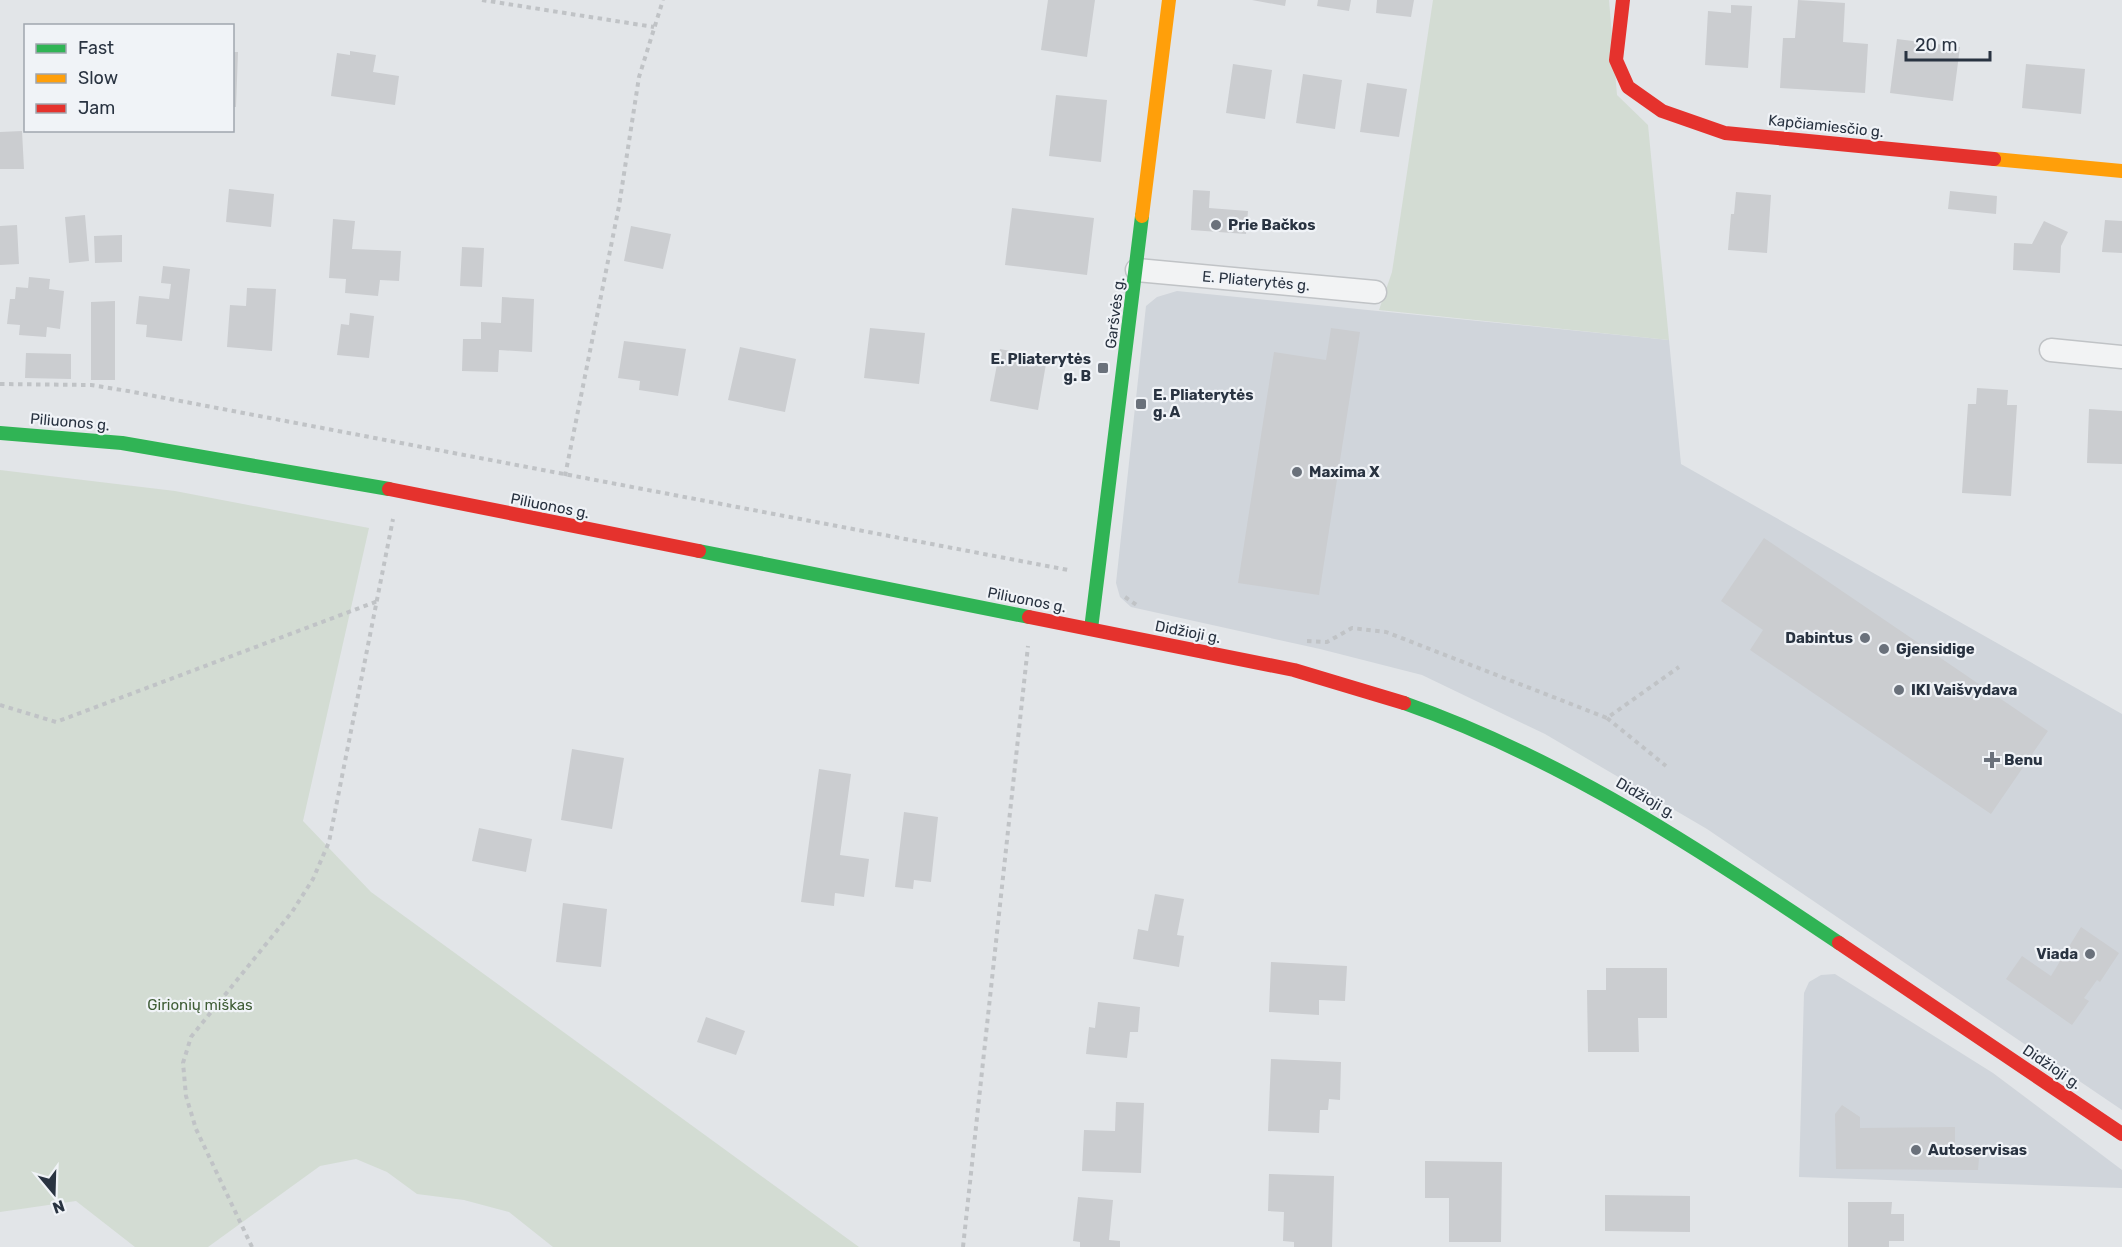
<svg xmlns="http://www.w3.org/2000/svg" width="2122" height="1247" font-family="Rubik,sans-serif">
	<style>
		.built { fill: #d0d5db }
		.green { fill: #d3dcd3 }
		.building { fill: #cbcdd0 }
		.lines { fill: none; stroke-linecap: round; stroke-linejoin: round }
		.street-casing { stroke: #c0c3c6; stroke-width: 25 }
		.path { stroke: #c0c3c6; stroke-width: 4; stroke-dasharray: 4.5 4.5; stroke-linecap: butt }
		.street { stroke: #f2f3f4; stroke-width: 22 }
		.fast { stroke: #30b455; stroke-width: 14 }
		.slow { stroke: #ff9f0a; stroke-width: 14 }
		.jam { stroke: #e5322d; stroke-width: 14 }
		.poi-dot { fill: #6a717b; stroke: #f0f3f7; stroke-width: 2 }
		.labels { text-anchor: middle; stroke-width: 4.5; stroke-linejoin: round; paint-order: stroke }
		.street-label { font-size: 15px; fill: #293341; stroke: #f0f3f7 }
		.poi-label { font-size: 15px; font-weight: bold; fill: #293341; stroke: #f0f3f7; text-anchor: start }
		.park-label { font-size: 15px; fill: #3f5d36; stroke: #f0f3f7 }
	</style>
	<rect width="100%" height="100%" fill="#e2e5e8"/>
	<!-- built -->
	<path class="built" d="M1177 291 1669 340 1681 464 2122 714V1110L1707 829 1545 734 1422 675 1320 649 1131 607 1120 597 1116 583 1146 306 1157 297Z
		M1835 974 1993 1073 2122 1170V1188L1799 1177 1804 993 1809 982 1821 975Z"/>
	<!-- green -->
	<path class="green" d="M1433 0H1609L1617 95 1648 125 1669 340 1379 310 1392 272Z
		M0 470 175 491 369 528 303 821 371 892 859 1247H553L509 1212 464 1200 417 1194 387 1172 356 1159 320 1166 208 1247H135L76 1201 0 1212Z"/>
	<!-- building -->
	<path class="building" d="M1048 0H1095L1087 57 1041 50Z
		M1252 0H1286L1285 6Z
		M1318 0H1351L1349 11 1317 6Z
		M1377 0H1414L1411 17 1376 13Z
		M1798 0 1845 3 1843 42 1868 44 1865 93 1780 88 1783 38H1795Z
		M1731 5 1752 6 1748 68 1705 65 1708 11 1731 13Z
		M1897 39 1960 47 1953 101 1890 93Z
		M350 51 376 55 373 72 399 76 395 105 331 96 337 53 350 55Z
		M232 52H238L236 107H232Z
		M1233 64 1272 70 1265 119 1226 113Z
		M2026 64 2085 69 2081 114 2022 108Z
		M1303 74 1342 80 1335 129 1296 123Z
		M1367 83 1407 89 1399 137 1360 132Z
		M1056 95 1107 100 1101 162 1049 156Z
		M22 131 24 169H0V132Z
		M229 189 274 194 271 227 226 222Z
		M1193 190 1210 191 1209 208 1248 211 1246 234 1191 230Z
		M1950 191 1997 196 1996 214 1948 209Z
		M1736 192 1771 195 1767 253 1728 250 1731 214H1734Z
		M1012 208 1094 218 1087 275 1005 265Z
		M85 215 89 261 69 263 65 217Z
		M333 219 355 221 352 249 401 251 399 281 380 280 378 296 345 293 346 279 329 278Z
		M2105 220 2122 221V253L2102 252Z
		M2044 221 2068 232 2061 246 2060 273 2013 270 2014 243 2032 244Z
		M17 225 19 264 0 265V226Z
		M631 226 671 234 663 269 624 261Z
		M122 235V262L95 263 94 236Z
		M462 247 484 248 482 287 460 286Z
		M163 266 190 269 182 341 146 337 147 325 136 324 139 296 169 299 171 284 161 283Z
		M29 277 50 279 49 289 64 291 60 329 47 327 46 337 19 335 20 325 7 324 10 299H15L16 287 28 288Z
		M247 288 276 289 272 351 227 347 230 305 246 306Z
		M502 297 534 299 532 352 499 350 498 372 462 371 463 339H481V322L501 323Z
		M115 301V380H91V302Z
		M350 313 374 316 369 358 337 355 341 324 349 325Z
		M870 328 925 333 919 384 864 378Z
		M1331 328 1360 332 1319 595 1238 583 1274 352 1326 360Z
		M624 341 686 349 678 396 639 390 640 381 618 378Z
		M740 347 796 359 785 412 728 400Z
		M1000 349 1047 358 1038 410 990 401Z
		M26 353 71 354V379L25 378Z
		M1977 388 2008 390 2007 405H2017L2011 496 1962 493 1968 404H1976Z
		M2089 409 2122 411V464L2087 463Z
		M1764 538 2048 731 1991 814 1750 650 1763 630 1721 601Z
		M572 749 624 758 612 829 561 820Z
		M819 769 851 774 840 855 869 859 864 897 835 893 834 906 801 902Z
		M904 812 938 817 931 882 914 880 913 889 895 887Z
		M479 828 532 839 526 872 472 861Z
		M1155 894 1184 899 1177 935 1184 936 1179 967 1133 959 1138 929 1148 931Z
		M563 903 607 909 601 967 556 962Z
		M2081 927 2119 953 2100 982 2097 980 2084 998 2089 1001 2072 1025 2006 979 2022 956 2051 976Z
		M1271 962 1347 966 1345 1001 1319 1000V1015L1269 1012Z
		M1606 968H1667V1018H1638L1639 1052H1588L1587 990H1606Z
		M1098 1002 1140 1007 1138 1032H1130L1127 1058 1086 1054 1089 1027 1095 1028Z
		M706 1017 745 1031 736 1055 697 1042Z
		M1271 1059 1341 1062 1340 1100 1329 1099 1328 1110H1320L1319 1133 1268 1131Z
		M1116 1102 1144 1103 1141 1173 1082 1171 1084 1130 1115 1131Z
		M1842 1105 1860 1117V1128L1955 1127V1145L1979 1158 1978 1170 1836 1169 1835 1114Z
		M1425 1161 1502 1162 1501 1242H1449V1198H1425Z
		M1269 1174 1334 1176 1332 1247H1294V1242L1283 1241 1284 1212 1268 1211Z
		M1605 1195 1690 1196V1232L1605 1231Z
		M1078 1197 1113 1200 1109 1240 1120 1241V1247H1080V1242L1073 1241Z
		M1848 1202H1892L1891 1214H1904V1241H1889V1247H1848Z"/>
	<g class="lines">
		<!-- street casing -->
		<g class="street-casing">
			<path id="street" d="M1137 270 1375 292
				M2051 350 2122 357"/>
		</g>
		<!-- path -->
		<path class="path" d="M482 0 654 27
			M0 384 91 385 128 391 1068 570
			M565 476 619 206 639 77 663 0
			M1125 597 1138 606
			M1307 641 1327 642 1352 628 1386 632 1607 718 1679 667
			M0 705 56 722 378 601
			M1607 718 1666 766
			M252 1247 196 1129 186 1096 183 1063 191 1037 292 912 313 879 329 842 393 519
			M963 1247 1028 646"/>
		<!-- street -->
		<use href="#street" class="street"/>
		<!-- fast -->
		<path class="fast" d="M0 433 122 443 389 489
			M699 551 1029 617
			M1091 629 1142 216
			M1404 703C1561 758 1701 850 1839 943"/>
		<!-- slow -->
		<path class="slow" d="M1994 159 2122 171
			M1142 216 1169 0"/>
		<!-- jam -->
		<path class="jam" d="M1623 0 1616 60 1628 87 1662 111 1725 133 1994 159
			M389 489 699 551
			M1029 617 1294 670 1404 703
			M1839 943 2122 1134"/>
	</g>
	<!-- markers -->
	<g class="poi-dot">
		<circle cx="1216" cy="225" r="6"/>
		<rect x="1097" y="362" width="12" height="12" rx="3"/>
		<rect x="1135" y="398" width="12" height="12" rx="3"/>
		<circle cx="1297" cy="472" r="6"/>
		<circle cx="1865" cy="638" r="6"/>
		<circle cx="1884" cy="649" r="6"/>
		<circle cx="1899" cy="690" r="6"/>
		<path d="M1989 751h6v6h6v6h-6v6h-6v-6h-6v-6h6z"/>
		<circle cx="2090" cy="954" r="6"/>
		<circle cx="1916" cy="1150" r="6"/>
	</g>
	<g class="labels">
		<!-- street labels -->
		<g class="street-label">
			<text transform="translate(1826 126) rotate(6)" y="5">Kapčiamiesčio g.</text>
			<text transform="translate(1256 281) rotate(5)" y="5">E. Pliaterytės g.</text>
			<text transform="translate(1115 313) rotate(-83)" y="5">Garšvės g.</text>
			<text transform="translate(70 422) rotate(5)" y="5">Piliuonos g.</text>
			<text transform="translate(550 506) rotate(11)" y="5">Piliuonos g.</text>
			<text transform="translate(1027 600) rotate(11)" y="5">Piliuonos g.</text>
			<text transform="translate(1188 632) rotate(11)" y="5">Didžioji g.</text>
			<text transform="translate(1646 798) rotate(30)" y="5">Didžioji g.</text>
			<text transform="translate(2052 1067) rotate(34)" y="5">Didžioji g.</text>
		</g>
		<!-- poi labels -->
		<g class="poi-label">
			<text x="1228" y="230">Prie Bačkos</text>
			<text x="1091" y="364" text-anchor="end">E. Pliaterytės<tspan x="1091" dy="17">g. B</tspan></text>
			<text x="1153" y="400">E. Pliaterytės<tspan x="1153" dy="17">g. A</tspan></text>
			<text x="1309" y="477">Maxima X</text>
			<text x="1853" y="643" text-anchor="end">Dabintus</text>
			<text x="1896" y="654">Gjensidige</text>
			<text x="1911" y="695">IKI Vaišvydava</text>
			<text x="2004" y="765">Benu</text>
			<text x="2078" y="959" text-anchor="end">Viada</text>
			<text x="1928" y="1155">Autoservisas</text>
		</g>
		<!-- park labels -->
		<g class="park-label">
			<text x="200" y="1010">Girionių miškas</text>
		</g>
	</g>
	<!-- legend -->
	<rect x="24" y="24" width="210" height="108" fill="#f0f3f7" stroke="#a0a6ae" stroke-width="1.5"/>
	<rect x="36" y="44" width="30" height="9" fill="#30b455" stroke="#a0a6ae" stroke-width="1.5"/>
	<text x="78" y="54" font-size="18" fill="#293341">Fast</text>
	<rect x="36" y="74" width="30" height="9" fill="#ff9f0a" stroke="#a0a6ae" stroke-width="1.5"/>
	<text x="78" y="84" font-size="18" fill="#293341">Slow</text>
	<rect x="36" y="104" width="30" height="9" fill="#e5322d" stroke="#a0a6ae" stroke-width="1.5"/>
	<text x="78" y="114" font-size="18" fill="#293341">Jam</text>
	<!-- north arrow -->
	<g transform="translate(54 1193) rotate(161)" stroke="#f0f3f7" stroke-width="4.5" paint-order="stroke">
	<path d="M0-4.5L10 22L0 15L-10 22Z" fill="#293341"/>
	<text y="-9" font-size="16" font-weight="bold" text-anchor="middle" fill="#293341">N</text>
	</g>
	<!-- scale -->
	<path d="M1906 51v9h84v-9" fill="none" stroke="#293341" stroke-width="3"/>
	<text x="1915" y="51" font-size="18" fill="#293341" stroke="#f0f3f7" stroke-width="4.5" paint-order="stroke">20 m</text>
</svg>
